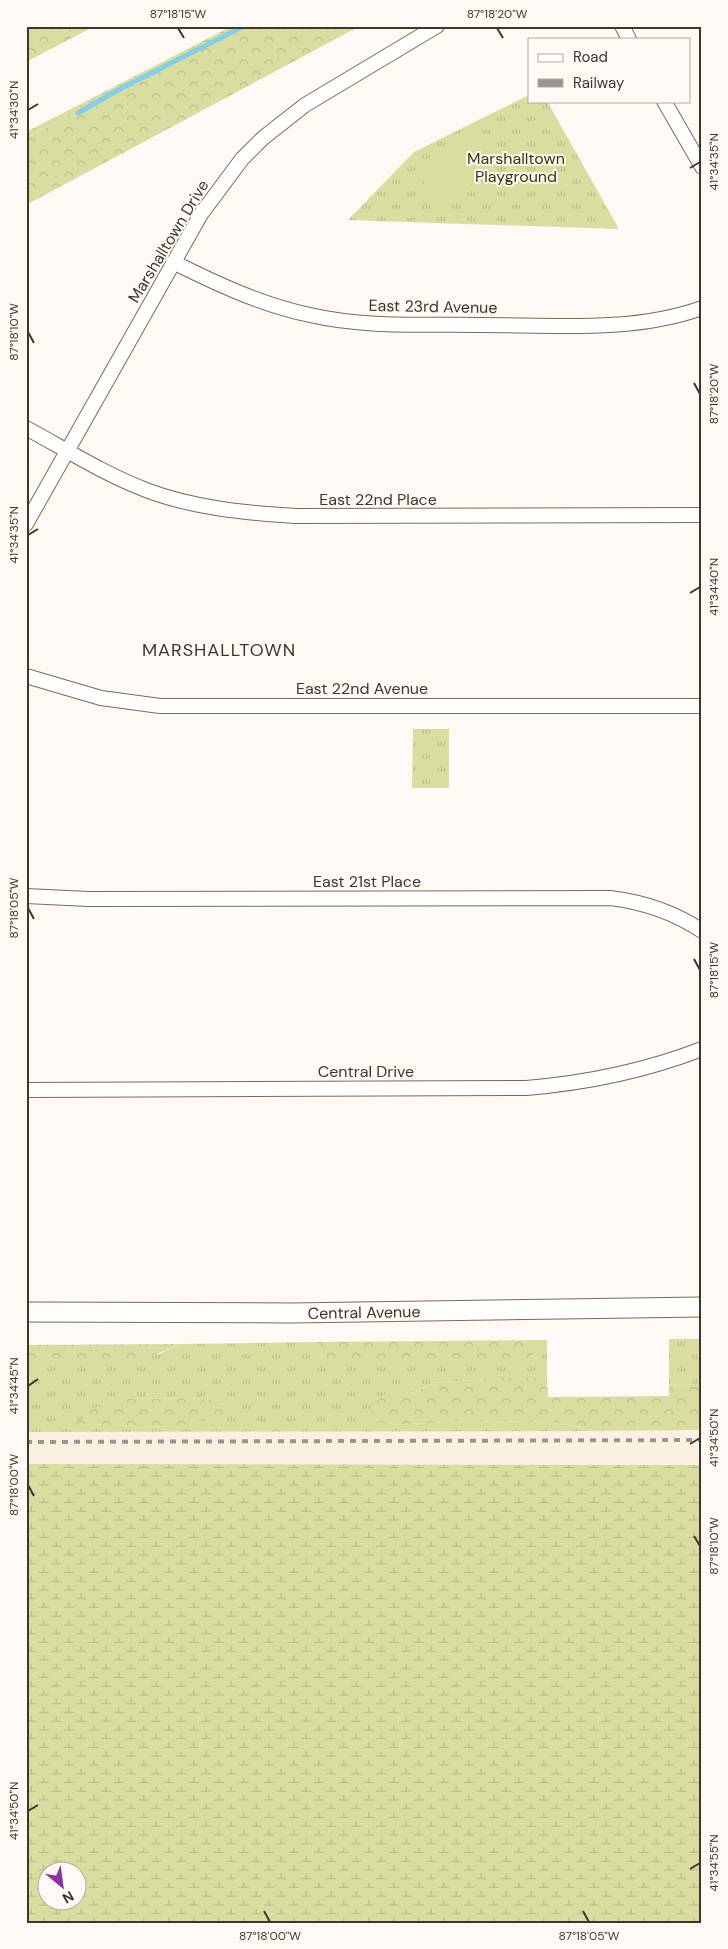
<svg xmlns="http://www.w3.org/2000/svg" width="728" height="1949" font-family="'DM Sans',sans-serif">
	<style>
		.built { fill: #fcf0e3 }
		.grass { fill: url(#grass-tufts); fill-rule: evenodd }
		.forest { fill: url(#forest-crowns) }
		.wetland { fill: url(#wetland-marsh); fill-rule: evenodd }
		.pitch { fill: #d9dea0 }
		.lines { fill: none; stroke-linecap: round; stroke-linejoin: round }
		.stream { stroke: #84cfe8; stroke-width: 5 }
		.street-casing { stroke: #7e6a52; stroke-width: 16 }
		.secondary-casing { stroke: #7e6a52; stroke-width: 21 }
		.street { stroke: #fff; stroke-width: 14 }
		.secondary { stroke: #fff; stroke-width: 19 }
		.rail { stroke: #9c958d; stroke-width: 4; stroke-dasharray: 6 6; stroke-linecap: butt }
		.ticks { fill: none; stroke: #3f362b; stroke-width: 2 }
		.labels { text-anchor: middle; stroke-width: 4; stroke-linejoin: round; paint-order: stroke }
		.park-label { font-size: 16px; fill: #353706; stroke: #fef9f4 }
		.street-label { font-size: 16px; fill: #3f362b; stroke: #fef9f4 }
		.neighbourhood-label { font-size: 18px; letter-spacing: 1px; fill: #3f362b; stroke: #fef9f4 }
		.neatline { fill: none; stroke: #3f362b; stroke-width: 2 }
		.ticks-label { font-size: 12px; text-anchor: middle; fill: #3f362b }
	</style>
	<defs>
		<pattern id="grass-tufts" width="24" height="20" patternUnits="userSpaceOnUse" patternTransform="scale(1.25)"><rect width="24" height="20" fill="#d9dea0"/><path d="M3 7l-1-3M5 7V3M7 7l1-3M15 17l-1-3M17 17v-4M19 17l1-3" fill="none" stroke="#bbbf8a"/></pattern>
		<pattern id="forest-crowns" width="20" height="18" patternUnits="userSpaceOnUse" patternTransform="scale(1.25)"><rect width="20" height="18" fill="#d9dea0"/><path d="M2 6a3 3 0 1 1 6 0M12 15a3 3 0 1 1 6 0" fill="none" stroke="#bbbf8a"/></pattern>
		<pattern id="wetland-marsh" width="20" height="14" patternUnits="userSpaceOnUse" patternTransform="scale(1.25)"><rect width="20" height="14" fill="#d9dea0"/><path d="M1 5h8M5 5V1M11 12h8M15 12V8" fill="none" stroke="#bbbf8a"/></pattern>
	</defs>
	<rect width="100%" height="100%" fill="#fef9f4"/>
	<!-- built -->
	<path class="built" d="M702 1430V1465L26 1464V1432Z"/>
	<!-- grass -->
	<path class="grass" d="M67 26H95L72 38Z
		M529 95V101H547L619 229 348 220 414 152Z
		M413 729H449V788H412Z
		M669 1339H702V1381L698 1384 669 1386Z
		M542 1340H547V1378H497L433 1383 416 1392 385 1395 388 1425 467 1421 552 1422 596 1431 26 1432V1362L160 1354 179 1344 317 1342 323 1360 530 1359ZM189 1398 223 1401 173 1427 77 1424 123 1399Z"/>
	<!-- forest -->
	<path class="forest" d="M26 26H67L72 38 26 62Z
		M249 26H360L26 205V138Z
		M542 1340 530 1359 467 1361 323 1360 317 1342Z
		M179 1344C132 1370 78 1361 26 1362V1345Z
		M497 1378H547L548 1397 669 1396V1386L698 1384 702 1381V1430L596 1431 552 1422 467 1421 388 1425 372 1418V1406L385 1394 416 1392 433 1383Z
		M189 1398 223 1401 228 1413 173 1427 76 1424 94 1408 123 1399Z"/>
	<!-- wetland -->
	<path class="wetland" d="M232 26H249L26 138V132Z
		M26 1464 702 1465V1923H26ZM48 1872H78V1902H48Z"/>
	<!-- pitch -->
	<path class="pitch" d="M474 135 494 166 437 203 417 172Z"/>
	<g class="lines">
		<!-- stream -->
		<path class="stream" d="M78 113 118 90 244 26"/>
		<!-- street casing -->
		<g class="street-casing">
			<path id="street" d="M622 26 629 39
				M664 101 702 167
				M173 262C217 284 262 305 310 315 366 328 424 324 480 325 554 325 632 333 702 308
				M26 428C65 449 104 474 146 490 193 508 246 513 296 516L702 515
				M26 524 201 214 242 159 263 138 305 105 437 26
				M26 676 101 698 160 706H702
				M26 896 88 899 610 898C643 902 674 912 702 931
				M26 1090 526 1088C586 1083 645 1071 702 1049"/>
		</g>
		<!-- secondary casing -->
		<g class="secondary-casing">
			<path id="secondary" d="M26 1312 292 1313 702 1307"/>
		</g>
		<!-- street -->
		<use href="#street" class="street"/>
		<!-- secondary -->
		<use href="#secondary" class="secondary"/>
		<!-- rail -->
		<path class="rail" d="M26 1442 702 1440"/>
	</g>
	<!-- ticks -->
	<path class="ticks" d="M178 28 184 38M497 28 503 38M28 110 38 104M690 168 700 162M28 332 34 343M694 383 700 394M28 535 38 529M690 593 700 587M28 908 34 919M694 959 700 970M28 1386 38 1379M690 1444 700 1438M28 1485 34 1496M694 1536 700 1546M28 1811 38 1805M690 1869 700 1863M264 1911 270 1922M583 1911 589 1922"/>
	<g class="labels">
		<!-- park labels -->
		<g class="park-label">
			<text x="516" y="164">Marshalltown<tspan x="516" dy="18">Playground</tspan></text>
		</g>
		<!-- street labels -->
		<g class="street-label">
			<text transform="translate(168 241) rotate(-59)" y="6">Marshalltown Drive</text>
			<text transform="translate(433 306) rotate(1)" y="6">East 23rd Avenue</text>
			<text x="378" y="505">East 22nd Place</text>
			<text x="362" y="694">East 22nd Avenue</text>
			<text x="367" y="887">East 21st Place</text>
			<text x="366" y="1077">Central Drive</text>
			<text transform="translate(364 1312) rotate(-1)" y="6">Central Avenue</text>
		</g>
		<!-- neighbourhood labels -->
		<g class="neighbourhood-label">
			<text x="219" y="656">MARSHALLTOWN</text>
		</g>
	</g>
	<!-- border -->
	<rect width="728" height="1949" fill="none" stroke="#fef9f4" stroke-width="55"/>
	<!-- legend -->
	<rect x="528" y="38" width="162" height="65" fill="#fef9f4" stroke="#b2aba4"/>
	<rect x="538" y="54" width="25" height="8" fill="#ffffff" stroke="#b2aba4"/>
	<text x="573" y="62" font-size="15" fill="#3f362b">Road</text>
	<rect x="538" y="79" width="25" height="8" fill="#9c958d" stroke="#b2aba4"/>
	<text x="573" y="88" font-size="15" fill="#3f362b">Railway</text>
	<!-- north arrow -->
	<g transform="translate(62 1886) rotate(151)"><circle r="24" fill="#fef9f4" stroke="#b2aba4"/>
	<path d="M0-4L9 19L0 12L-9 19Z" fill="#8d339e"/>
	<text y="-8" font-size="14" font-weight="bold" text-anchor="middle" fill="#3f362b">N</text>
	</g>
	<rect x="28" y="28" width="672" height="1894" class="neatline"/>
	<g class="ticks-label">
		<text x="178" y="18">87°18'15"W</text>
		<text x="497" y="18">87°18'20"W</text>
		<text transform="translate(14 110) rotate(-90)" y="4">41°34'30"N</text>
		<text transform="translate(714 162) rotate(-90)" y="4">41°34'35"N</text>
		<text transform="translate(14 332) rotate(-90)" y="4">87°18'10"W</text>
		<text transform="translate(714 394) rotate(-90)" y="4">87°18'20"W</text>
		<text transform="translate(14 535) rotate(-90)" y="4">41°34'35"N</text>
		<text transform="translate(714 587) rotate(-90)" y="4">41°34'40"N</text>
		<text transform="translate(14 908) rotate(-90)" y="4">87°18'05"W</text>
		<text transform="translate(714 970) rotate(-90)" y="4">87°18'15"W</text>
		<text transform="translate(14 1386) rotate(-90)" y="4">41°34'45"N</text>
		<text transform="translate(714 1438) rotate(-90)" y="4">41°34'50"N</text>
		<text transform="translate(14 1485) rotate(-90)" y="4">87°18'00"W</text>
		<text transform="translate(714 1546) rotate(-90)" y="4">87°18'10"W</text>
		<text transform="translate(14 1811) rotate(-90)" y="4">41°34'50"N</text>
		<text transform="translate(714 1863) rotate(-90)" y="4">41°34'55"N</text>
		<text x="270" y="1940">87°18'00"W</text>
		<text x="589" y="1940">87°18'05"W</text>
	</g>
</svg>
